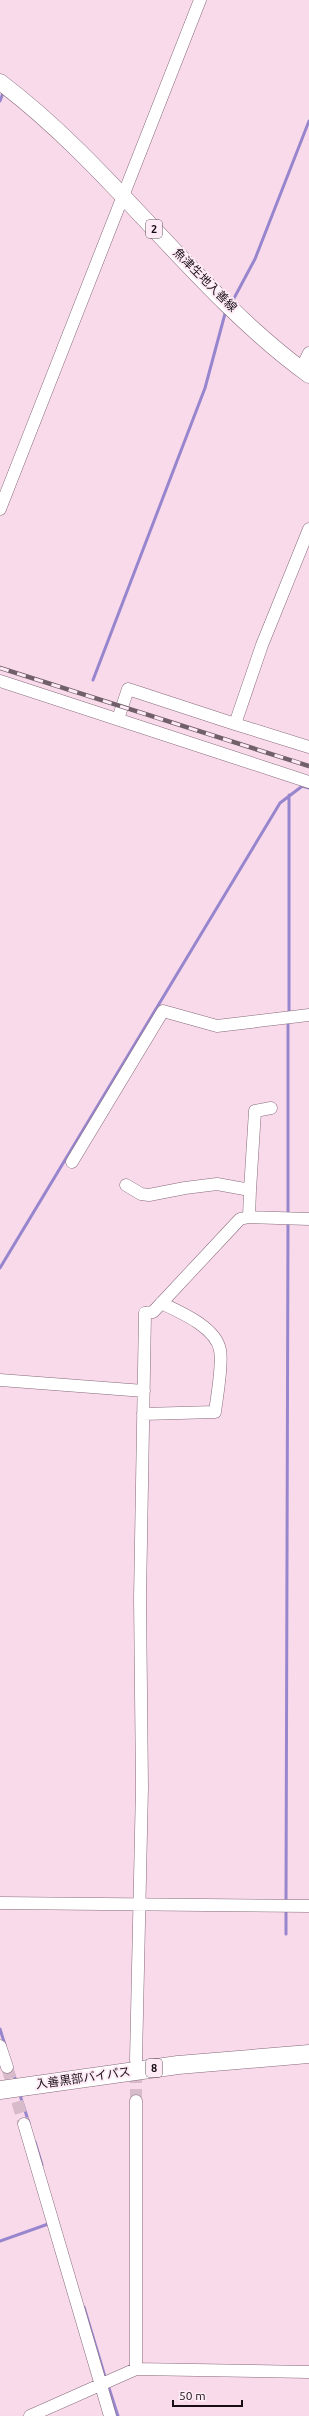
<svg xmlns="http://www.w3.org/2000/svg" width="309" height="2416" font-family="Ubuntu,'Noto Sans JP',sans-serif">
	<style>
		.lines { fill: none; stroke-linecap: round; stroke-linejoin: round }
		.stream { stroke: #9786cd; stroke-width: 3 }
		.minor-tunnel { stroke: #d7bbcb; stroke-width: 12; stroke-dasharray: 12 6; stroke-linecap: butt }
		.minor-casing { stroke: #866a7a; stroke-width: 13 }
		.major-casing { stroke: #866a7a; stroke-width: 17 }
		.highway-casing { stroke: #866a7a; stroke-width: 19 }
		.minor { stroke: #fff; stroke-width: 12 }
		.major { stroke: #fff; stroke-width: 16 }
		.highway { stroke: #fff; stroke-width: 18 }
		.rail-casing { stroke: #715f69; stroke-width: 4.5 }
		.rail { stroke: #feebf6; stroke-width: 3; stroke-dasharray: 9; stroke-linecap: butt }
		.labels { text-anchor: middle; stroke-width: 4; stroke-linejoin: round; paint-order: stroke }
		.shield { fill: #feebf6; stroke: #5c5057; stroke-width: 1 }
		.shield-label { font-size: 11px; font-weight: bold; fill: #170d13 }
		.street-label { font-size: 12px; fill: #170d13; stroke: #feebf6 }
	</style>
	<rect width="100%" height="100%" fill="#f9daeb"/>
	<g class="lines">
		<!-- stream -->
		<path class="stream" d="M0 101 3 93
			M232 302 255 259 309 121
			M93 680 205 388 226 310
			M302 786 309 788
			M289 1014V795
			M288 1216V1019
			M0 1268 280 803 305 784
			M286 1904 288 1221
			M286 1909V1934
			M0 2029 5 2045
			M11 2066 16 2081
			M19 2092 29 2123
			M35 2142 42 2165
			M0 2241 51 2223
			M84 2307 106 2380
			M108 2385 118 2416"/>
		<!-- minor-tunnel -->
		<path class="minor-tunnel" d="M7 2067 24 2124
			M136 2101V2064"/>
		<!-- minor casing -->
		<g class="minor-casing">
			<path id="minor" d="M301 369 309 353
				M0 509 200 0
				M309 529 262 645 235 724 309 747
				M0 681 309 782
				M118 719 128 689 235 724
				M72 1162 163 1011 217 1026 309 1015
				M126 1185 141 1194 149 1195 185 1188 217 1184 250 1190 249 1217
				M250 1190 255 1111 271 1108
				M0 1380 144 1391
				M143 1414 215 1412C217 1396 223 1364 220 1350 216 1327 180 1312 161 1303
				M0 1903 309 1906
				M0 2046 7 2067
				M136 2060 142 1787 140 1598 145 1313 153 1312 240 1219 249 1217 309 1219
				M136 2101V2369
				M24 2124 110 2416
				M30 2416 136 2369 309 2372"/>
		</g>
		<!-- major casing -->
		<g class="major-casing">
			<path id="major" d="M0 82C114 168 194 291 309 375"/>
		</g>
		<!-- highway casing -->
		<g class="highway-casing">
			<path id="highway" d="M0 2090 178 2065 309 2054"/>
		</g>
		<!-- minor -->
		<use href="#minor" class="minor"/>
		<!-- major -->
		<use href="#major" class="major"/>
		<!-- highway -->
		<use href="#highway" class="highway"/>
		<!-- rail casing -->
		<g class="rail-casing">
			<path id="rail" d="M0 668 309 766"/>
		</g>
		<!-- rail -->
		<use href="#rail" class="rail"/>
	</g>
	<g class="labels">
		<!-- shield labels -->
		<g class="shield">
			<rect x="146" y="220" width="16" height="18" rx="3"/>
			<rect x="146" y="2059" width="16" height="18" rx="3"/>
		</g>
		<g class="shield-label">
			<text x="154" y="233">2</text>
			<text x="154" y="2072">8</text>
		</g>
		<!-- street labels -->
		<g class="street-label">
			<text transform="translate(205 280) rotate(45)" y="4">魚津生地入善線</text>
			<text transform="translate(83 2078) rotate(-8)" y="4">入善黒部バイパス</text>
		</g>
	</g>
	<!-- scale -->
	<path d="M173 2400v6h69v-6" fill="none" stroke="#170d13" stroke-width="2"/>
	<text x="179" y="2400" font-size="12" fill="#170d13" stroke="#feebf6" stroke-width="3" paint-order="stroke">50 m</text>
</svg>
